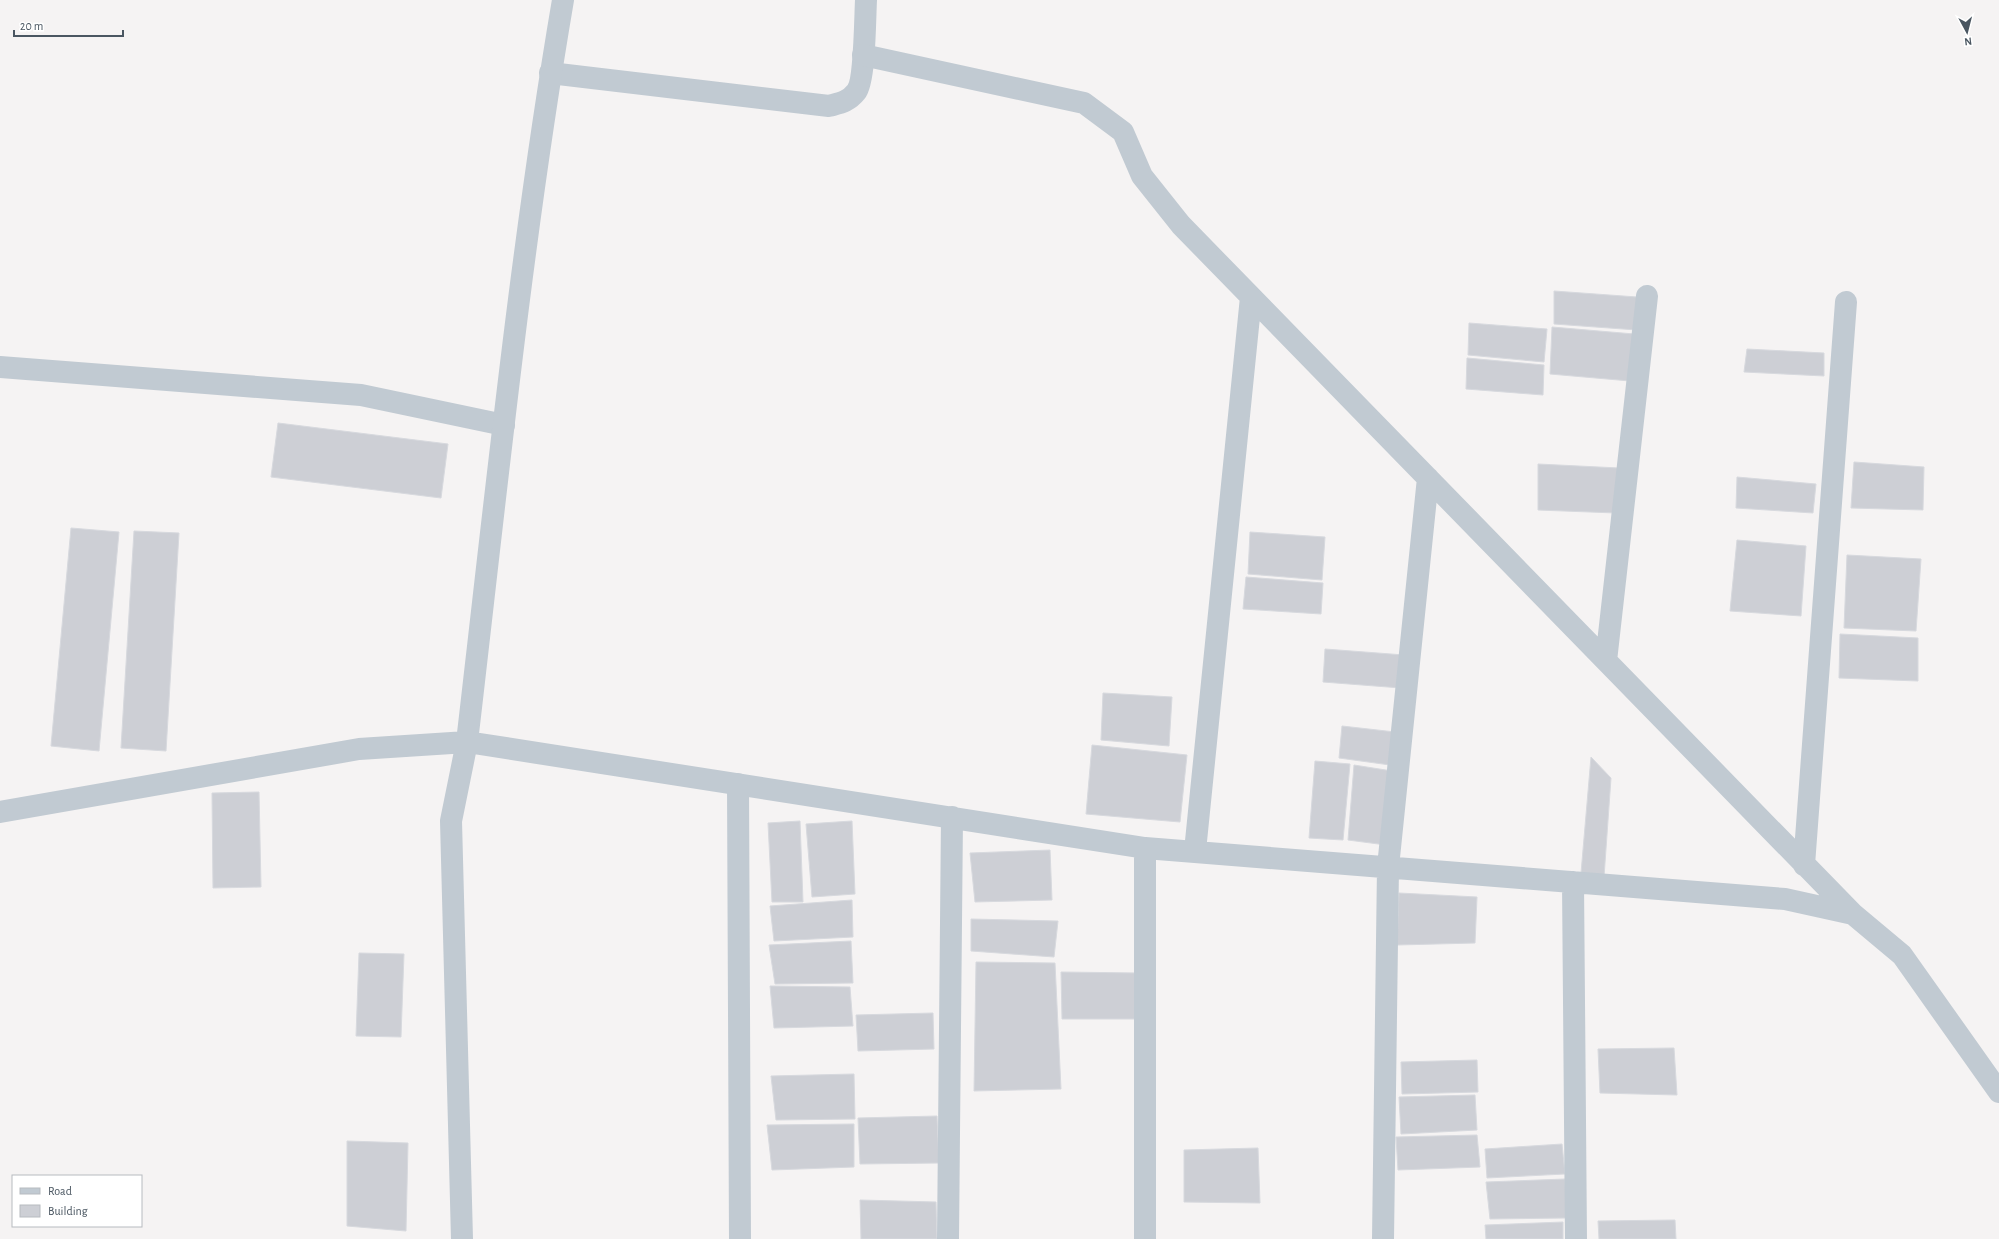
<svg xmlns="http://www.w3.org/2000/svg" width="1999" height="1239" font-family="'Alegreya Sans',sans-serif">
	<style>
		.building { fill: #cdcfd5; stroke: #d7d9de }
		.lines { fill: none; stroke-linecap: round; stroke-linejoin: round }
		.service { stroke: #c1cad2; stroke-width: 22 }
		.minor { stroke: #c1cad2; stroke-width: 22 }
	</style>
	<rect width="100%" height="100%" fill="#f5f3f3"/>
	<!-- building -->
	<path class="building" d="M1554 291 1637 297V330L1554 324Z
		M1469 323 1547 329 1544 362 1468 355Z
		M1552 327 1634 334 1630 381 1550 374Z
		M1747 349 1824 353V376L1744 372Z
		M1467 358 1544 365 1543 395 1466 389Z
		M278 423 448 444 441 498 271 477Z
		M1854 462 1924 467 1923 510 1851 508Z
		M1538 464 1619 468 1616 513 1538 510Z
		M1737 477 1816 484 1813 513 1736 508Z
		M71 528 119 532 99 751 51 746Z
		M134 531 179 533 166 751 121 748Z
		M1250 532 1325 537 1322 580 1248 574Z
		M1737 540 1806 546 1801 616 1730 611Z
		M1847 555 1921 559 1916 631 1844 628Z
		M1246 577 1323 583 1321 614 1243 609Z
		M1840 634 1918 638V681L1839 678Z
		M1325 649 1404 655 1401 688 1323 682Z
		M1103 693 1172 697 1169 746 1101 740Z
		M1342 726 1395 732 1390 765 1339 758Z
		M1092 745 1187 755 1180 822 1086 814Z
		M1591 757 1611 778 1604 877 1581 873Z
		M1315 761 1350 764 1343 840 1309 838Z
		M1354 765 1392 771 1386 845 1348 840Z
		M259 792 261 887 213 888 212 793Z
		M800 821 803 902H772L768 823Z
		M852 821 855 894 812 897 806 824Z
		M1050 850 1052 900 975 902 970 853Z
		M1399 893 1477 897 1475 943 1397 945Z
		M852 900 853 937 774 941 770 906Z
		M971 919 1058 921 1054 957 971 951Z
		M851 941 853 983 775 984 769 945Z
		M359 953 404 954 401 1037 356 1036Z
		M976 962 1055 963 1061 1089 974 1091Z
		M1061 972 1138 973 1139 1019H1062Z
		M770 986 850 987 853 1026 774 1028Z
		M933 1013 934 1049 858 1051 856 1015Z
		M1674 1048 1677 1095 1600 1093 1598 1049Z
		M1477 1060 1478 1092 1402 1094 1401 1062Z
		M854 1074 855 1119 776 1120 771 1076Z
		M1475 1095 1477 1130 1401 1134 1399 1097Z
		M937 1116 939 1163 860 1164 858 1118Z
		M854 1124V1167L772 1170 767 1125Z
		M1477 1135 1480 1167 1398 1170 1396 1137Z
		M347 1141 408 1143 406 1231 347 1226Z
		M1562 1144 1565 1174 1487 1178 1485 1149Z
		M1258 1148 1260 1203 1184 1202V1150Z
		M1565 1179 1567 1218 1490 1219 1486 1182Z
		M860 1200 936 1202 937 1239H861Z
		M1675 1220 1676 1239H1599L1598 1221Z
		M1563 1222V1239H1486L1485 1225Z"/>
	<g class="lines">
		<!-- service -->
		<path class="service" d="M550 73 829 106C840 103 848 102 856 92 865 82 865 17 866 0
			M0 367 361 395 504 425"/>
		<!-- minor -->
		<path class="minor" d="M563 0C521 246 496 494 467 742L1145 848 1785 899 1853 914 1902 955 1999 1092
			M863 55 1084 103 1123 132 1142 176 1181 225 1853 914
			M1606 661 1647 296
			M738 784 740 1239
			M0 812 359 749 467 742 451 821 462 1239
			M1195 851 1251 297
			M1804 865 1846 302
			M1573 882 1576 1239
			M948 1239 952 817
			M1145 1239V848
			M1383 1239 1388 867 1428 478"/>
	</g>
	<!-- legend -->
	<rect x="12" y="1175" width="130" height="52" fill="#ffffff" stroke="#b7bbc0"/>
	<rect x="20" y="1188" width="20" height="6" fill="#c1cad2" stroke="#b7bbc0"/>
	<text x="48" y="1195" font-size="12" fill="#4a5661">Road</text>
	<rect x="20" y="1205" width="20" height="12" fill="#cdcfd5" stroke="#b7bbc0"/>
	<text x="48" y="1215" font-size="12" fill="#4a5661">Building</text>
	<!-- north arrow -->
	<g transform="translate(1967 32) rotate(173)" stroke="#ffffff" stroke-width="3" paint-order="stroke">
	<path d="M0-3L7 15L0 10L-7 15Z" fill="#4a5661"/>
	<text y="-6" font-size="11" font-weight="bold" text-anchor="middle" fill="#4a5661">N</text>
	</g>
	<!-- scale -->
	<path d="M14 30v6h109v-6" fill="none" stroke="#4a5661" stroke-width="2"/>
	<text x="20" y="30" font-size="12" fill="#4a5661" stroke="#ffffff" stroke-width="3" paint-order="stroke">20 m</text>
</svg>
